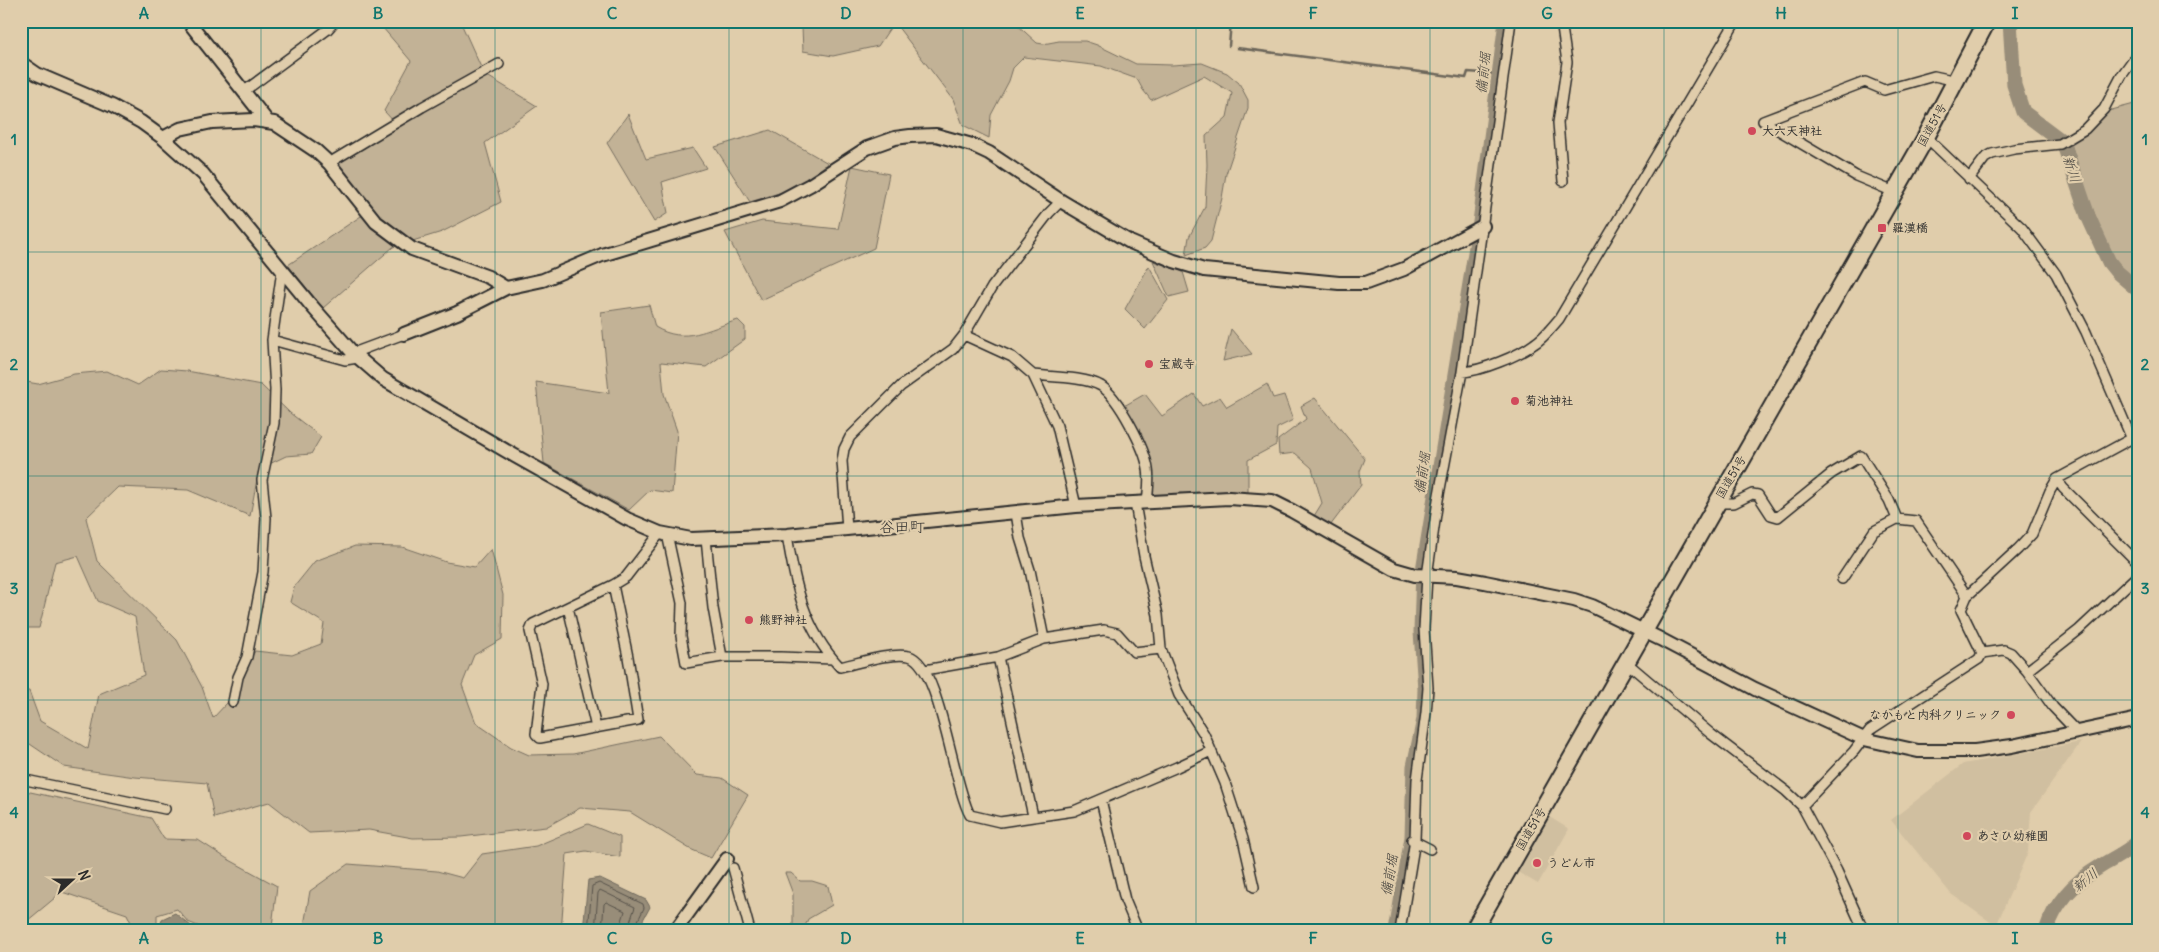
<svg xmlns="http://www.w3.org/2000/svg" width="2159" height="952" font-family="Delius,'Klee One',sans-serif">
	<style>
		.built { fill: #d0bfa0 }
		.green { fill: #c2b296; stroke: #766e60 }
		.water { fill: #988d79; stroke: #6c665a }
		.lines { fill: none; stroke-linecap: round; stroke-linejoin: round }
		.shore { stroke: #57524a; stroke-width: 1 }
		.stream { stroke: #6c665a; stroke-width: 2.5 }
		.canal { stroke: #988d79; stroke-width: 9 }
		.river { stroke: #988d79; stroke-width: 15 }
		.street-casing { stroke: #2b2b2b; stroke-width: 12 }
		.secondary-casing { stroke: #2b2b2b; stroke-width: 16 }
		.highway-casing { stroke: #2b2b2b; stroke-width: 20 }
		.street { stroke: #e0cdab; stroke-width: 9 }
		.secondary { stroke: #e0cdab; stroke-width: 12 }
		.highway { stroke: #e0cdab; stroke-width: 16 }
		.grid { fill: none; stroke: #0f766e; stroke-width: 1; stroke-opacity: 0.55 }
		.poi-dot { fill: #d1495b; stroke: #e0cdab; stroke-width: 2 }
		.labels { text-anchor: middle; stroke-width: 4.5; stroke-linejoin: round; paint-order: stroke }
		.street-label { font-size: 12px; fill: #2b2b2b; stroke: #e0cdab }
		.poi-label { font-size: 12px; font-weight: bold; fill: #2b2b2b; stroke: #e0cdab; text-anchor: start }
		.water-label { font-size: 14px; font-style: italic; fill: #413f3b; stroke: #e0cdab }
		.quarter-label { font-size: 15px; fill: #2b2b2b; stroke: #e0cdab }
		.neatline { fill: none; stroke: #0f766e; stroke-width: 2 }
		.grid-label { font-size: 16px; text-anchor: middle; font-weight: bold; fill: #0f766e }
	</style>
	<rect width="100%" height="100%" fill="#e0cdab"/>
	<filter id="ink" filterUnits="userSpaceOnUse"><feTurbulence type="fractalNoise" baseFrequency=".02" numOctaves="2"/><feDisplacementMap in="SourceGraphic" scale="10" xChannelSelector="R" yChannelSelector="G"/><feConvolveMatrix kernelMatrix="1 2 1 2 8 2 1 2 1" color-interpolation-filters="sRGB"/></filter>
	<g filter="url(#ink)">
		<!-- built -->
		<path class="built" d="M2081 742 2031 812 2028 852 1996 926 1951 894 1891 820 1963 764Z
			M1546 815 1569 829 1538 884 1514 870Z"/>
		<!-- green -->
		<path class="green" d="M377 21H460L484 74 537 106 485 143 501 202 442 232 393 247 323 308 288 265 373 208 337 164 399 127 384 111 411 61Z
			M844 21H1013L1037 43 1043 44 1059 41H1085L1097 45 1136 64 1172 65 1202 63 1227 73 1239 83 1248 100V108L1226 174 1222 198 1211 241 1205 248 1186 255 1189 237 1205 207 1207 165 1206 136 1227 117 1232 93 1204 76 1151 100 1143 90 1137 79 1101 66 1024 57 1013 68 1009 81 991 115 989 138 963 125 953 99 894 22 878 46 833 56 803 51 802 27 843 24Z
			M2138 103V284L2113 260 2089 200 2071 144 2089 131 2108 111Z
			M628 114 646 159 693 148 706 168 662 182 668 213 654 222 607 143Z
			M770 130 828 163 798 187 750 202 715 147Z
			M852 166 889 174 874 248 761 300 725 232 762 221 838 229Z
			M1153 261 1183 272 1189 292 1169 297Z
			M1149 266 1168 300 1145 329 1125 309Z
			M649 305 655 327C685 345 708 329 738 320L745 327V339L706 367 661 362 664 394 677 431 672 493 650 490 629 510 544 463 536 382 609 393 601 312Z
			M1231 329 1252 354 1223 361Z
			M161 369 187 371 261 385 290 413 321 437 311 454 286 456 259 469 250 516 188 490 118 487 86 518 97 561 177 640 202 687 213 718 227 703 255 651 292 655 321 644 324 623 290 602 294 587 315 561 355 546 402 547 446 562 475 567 491 549 503 595 502 639 474 655 462 685 476 723 511 747 529 755 573 754 659 736 697 775 722 778 748 795 711 858 690 849 630 812 580 808 546 827 461 837 413 838 369 830 309 833 269 802 214 818 207 783 135 777 64 767 21 738V691H29L40 721 88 749 99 694 144 675 135 617 98 601 78 556 55 562 39 628H21V381L38 384 74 374 107 371 138 385Z
			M1267 384 1273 398 1284 395 1293 420 1277 428 1276 445 1248 460V493L1153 497V476L1124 406 1145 394 1162 416 1194 394 1202 406 1220 397 1227 407Z
			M1315 398 1365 459 1360 471 1361 485 1330 526 1314 516 1322 503 1312 468 1295 453 1279 455 1278 440 1306 419 1301 406Z
			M21 790 151 818 164 839 198 840 226 858 277 886 272 926 281 931H210L188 922 177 909 157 915V931H135L127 914 62 892 21 926Z
			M588 824 620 837V857L586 851 567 854 561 931H303L310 891 348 864 437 871 463 878 482 854 536 846Z
			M785 873H791L800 881H812L828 886 832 905 808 919 803 931H793V894Z"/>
		<!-- water -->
		<path class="water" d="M600 878 646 900 650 907 637 931H583L588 880Z
			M175 913 197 931H159L162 919Z"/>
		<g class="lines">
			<!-- shore -->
			<path class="shore" d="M588 931 592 886 599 883 643 904 644 908 633 931
				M595 931 598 893 600 890 635 907 627 931
				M602 931 604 904 606 902 625 911 619 931"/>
			<!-- stream -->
			<path class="stream" d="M1229 46 1231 21
				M1237 48 1466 78 1468 72 1497 74"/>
			<!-- canal -->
			<path class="canal" d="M1393 931 1409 837 1411 766 1421 719 1422 689 1418 632 1420 570 1477 222 1503 21"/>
			<!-- river -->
			<path class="river" d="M2010 21 2014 85 2023 112 2063 142 2088 216 2109 262 2117 272 2138 290
				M2046 931C2055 902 2076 881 2101 866 2114 858 2127 852 2138 842"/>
			<!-- street casing -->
			<g class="street-casing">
				<path id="street" d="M1561 21 1567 62 1558 123 1563 181
					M243 92 327 30 335 21
					M1763 121 1865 82 1884 90 1934 76 1957 81
					M1763 121 1856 176 1894 192
					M1926 137 2022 228 2056 274 2086 332 2131 437
					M329 163 422 107 499 64
					M1969 179 1985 158 1992 154 2014 149 2060 144 2085 129 2104 109 2122 75 2138 53
					M964 335 1012 357 1033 375 1057 426 1076 506
					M272 340 345 360 358 358
					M353 353 404 334
					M1462 372C1481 371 1518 356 1534 344 1544 338 1551 328 1559 319L1736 21
					M1033 375C1052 377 1086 377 1101 386 1118 397 1145 448 1148 469 1150 480 1148 491 1147 503
					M2057 479 2063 488 2138 563
					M1135 503 1144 556 1158 615 1161 649 1179 695 1204 734 1225 783 1243 839 1254 887
					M1716 503H1734L1752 494 1758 495 1771 515 1778 517 1831 474 1861 456 1889 500 1897 519
					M1016 513 1020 538 1030 570 1044 639
					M847 529 842 461 844 449 850 437 901 386 953 349 964 335 992 287 1049 213 1061 201
					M667 534 682 603 681 636 686 663 722 657
					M787 535C795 585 804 629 840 667 858 663 892 652 909 656 940 664 953 785 970 815L1000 822 1074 811 1177 767 1211 751
					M706 539 713 608 722 657H781L833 659
					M1842 579 1874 531 1897 519 1916 521 1967 596
					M613 585 628 657 638 720 540 738 536 734 542 684 530 631 533 624Z
					M613 585 626 577 660 533
					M568 607 596 728
					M1982 653 2004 650 2011 653 2027 671 2053 707 2077 732
					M998 657 1033 816
					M1626 662 1711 734 1786 791 1802 806 1837 871 1864 931
					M925 670 998 657 1044 639 1104 630 1117 633 1134 652 1161 649
					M2027 671 2079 630 2138 575
					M233 702 238 677 247 657 263 572 266 518 262 480 274 423 275 390 272 340 282 270
					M21 779 165 809
					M1101 800 1125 900 1138 931
					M1802 806 1854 751 1870 730 1979 659 1982 653 1961 610 1967 596 2018 549 2032 534 2050 491 2057 479 2138 435
					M1412 840 1430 849
					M733 868 750 931
					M1400 931 1415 840 1417 780 1426 713 1428 688 1424 629 1427 576 1438 500 1462 372 1511 21"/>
			</g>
			<!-- secondary casing -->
			<g class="secondary-casing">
				<path id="secondary" d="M188 21 267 121
					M21 63 37 74 112 106 141 122 163 138 203 174 310 304 353 353 383 379 515 456 627 519 660 533 691 539 787 535 1076 506 1229 498 1272 501 1292 511 1394 569 1415 575 1457 577 1485 582 1574 600 1592 606 1660 639 1755 689 1864 739 1918 751H1975L2012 746 2138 719
					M163 138 180 129 212 122 254 120 274 123 316 151 329 163 376 222 412 249 488 277 506 288
					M404 334 457 313 506 288 543 280 602 255 780 201 810 185 867 148 895 138 910 136 936 135 972 145 989 153 1061 201 1130 242 1174 261 1204 270 1339 283H1366L1404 269 1483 226
					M675 931 727 859"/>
			</g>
			<!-- highway casing -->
			<g class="highway-casing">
				<path id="highway" d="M1473 931 1926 137 1987 21"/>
			</g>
			<!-- street -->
			<use href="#street" class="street"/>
			<!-- secondary -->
			<use href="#secondary" class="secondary"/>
			<!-- highway -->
			<use href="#highway" class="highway"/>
		</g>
	</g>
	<!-- grid -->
	<path class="grid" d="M261 21V931M495 21V931M729 21V931M963 21V931M1196 21V931M1430 21V931M1664 21V931M1898 21V931M21 252H2138M21 476H2138M21 700H2138"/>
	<!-- markers -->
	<g class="poi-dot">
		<circle cx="1752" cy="131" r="5"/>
		<rect x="1877" y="223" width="10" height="10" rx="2.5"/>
		<circle cx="1149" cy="364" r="5"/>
		<circle cx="1515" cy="401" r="5"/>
		<circle cx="749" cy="620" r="5"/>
		<circle cx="2011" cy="715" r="5"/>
		<circle cx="1967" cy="836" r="5"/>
		<circle cx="1537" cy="863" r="5"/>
	</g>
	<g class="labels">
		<!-- street labels -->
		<g class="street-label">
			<text transform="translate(1932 125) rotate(-61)" y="4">国道51号</text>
			<text transform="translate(1731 477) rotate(-60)" y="4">国道51号</text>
			<text transform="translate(1531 829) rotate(-60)" y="4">国道51号</text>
		</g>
		<!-- poi labels -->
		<g class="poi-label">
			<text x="1762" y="135">大六天神社</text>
			<text x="1892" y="232">羅漢橋</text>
			<text x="1159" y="368">宝蔵寺</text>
			<text x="1525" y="405">菊池神社</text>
			<text x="759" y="624">熊野神社</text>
			<text x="2001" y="719" text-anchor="end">なかもと内科クリニック</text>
			<text x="1977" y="840">あさひ幼稚園</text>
			<text x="1547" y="867">うどん市</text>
		</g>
		<!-- water labels -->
		<g class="water-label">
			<text transform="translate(1483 73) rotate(-83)" y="5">備前堀</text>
			<text transform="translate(2072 169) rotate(71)" y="5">新川</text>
			<text transform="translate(1422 473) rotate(-81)" y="5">備前堀</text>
			<text transform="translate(1389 875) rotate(-80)" y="5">備前堀</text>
			<text transform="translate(2085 880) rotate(-39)" y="5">新川</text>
		</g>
		<!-- quarter labels -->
		<g class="quarter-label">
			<text x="902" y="532">谷田町</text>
		</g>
	</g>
	<!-- margin -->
	<rect width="2159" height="952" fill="none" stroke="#e0cdab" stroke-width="55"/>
	<!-- north arrow -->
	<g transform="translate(72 880) rotate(69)" stroke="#e0cdab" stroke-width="4" paint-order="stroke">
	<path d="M0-4L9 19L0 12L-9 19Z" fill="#2b2b2b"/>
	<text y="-8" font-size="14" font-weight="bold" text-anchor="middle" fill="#2b2b2b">N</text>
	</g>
	<rect x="28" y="28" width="2104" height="896" class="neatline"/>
	<g class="grid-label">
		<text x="144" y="19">A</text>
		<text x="378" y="19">B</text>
		<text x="612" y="19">C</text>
		<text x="846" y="19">D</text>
		<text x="1080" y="19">E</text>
		<text x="1313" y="19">F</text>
		<text x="1547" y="19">G</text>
		<text x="1781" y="19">H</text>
		<text x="2015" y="19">I</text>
		<text x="14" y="145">1</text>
		<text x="2145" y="145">1</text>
		<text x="14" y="370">2</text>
		<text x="2145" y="370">2</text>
		<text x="14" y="594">3</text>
		<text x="2145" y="594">3</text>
		<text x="14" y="818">4</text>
		<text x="2145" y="818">4</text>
		<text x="144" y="944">A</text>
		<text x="378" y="944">B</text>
		<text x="612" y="944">C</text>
		<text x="846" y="944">D</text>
		<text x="1080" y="944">E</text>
		<text x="1313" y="944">F</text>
		<text x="1547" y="944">G</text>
		<text x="1781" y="944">H</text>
		<text x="2015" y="944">I</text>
	</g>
</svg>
